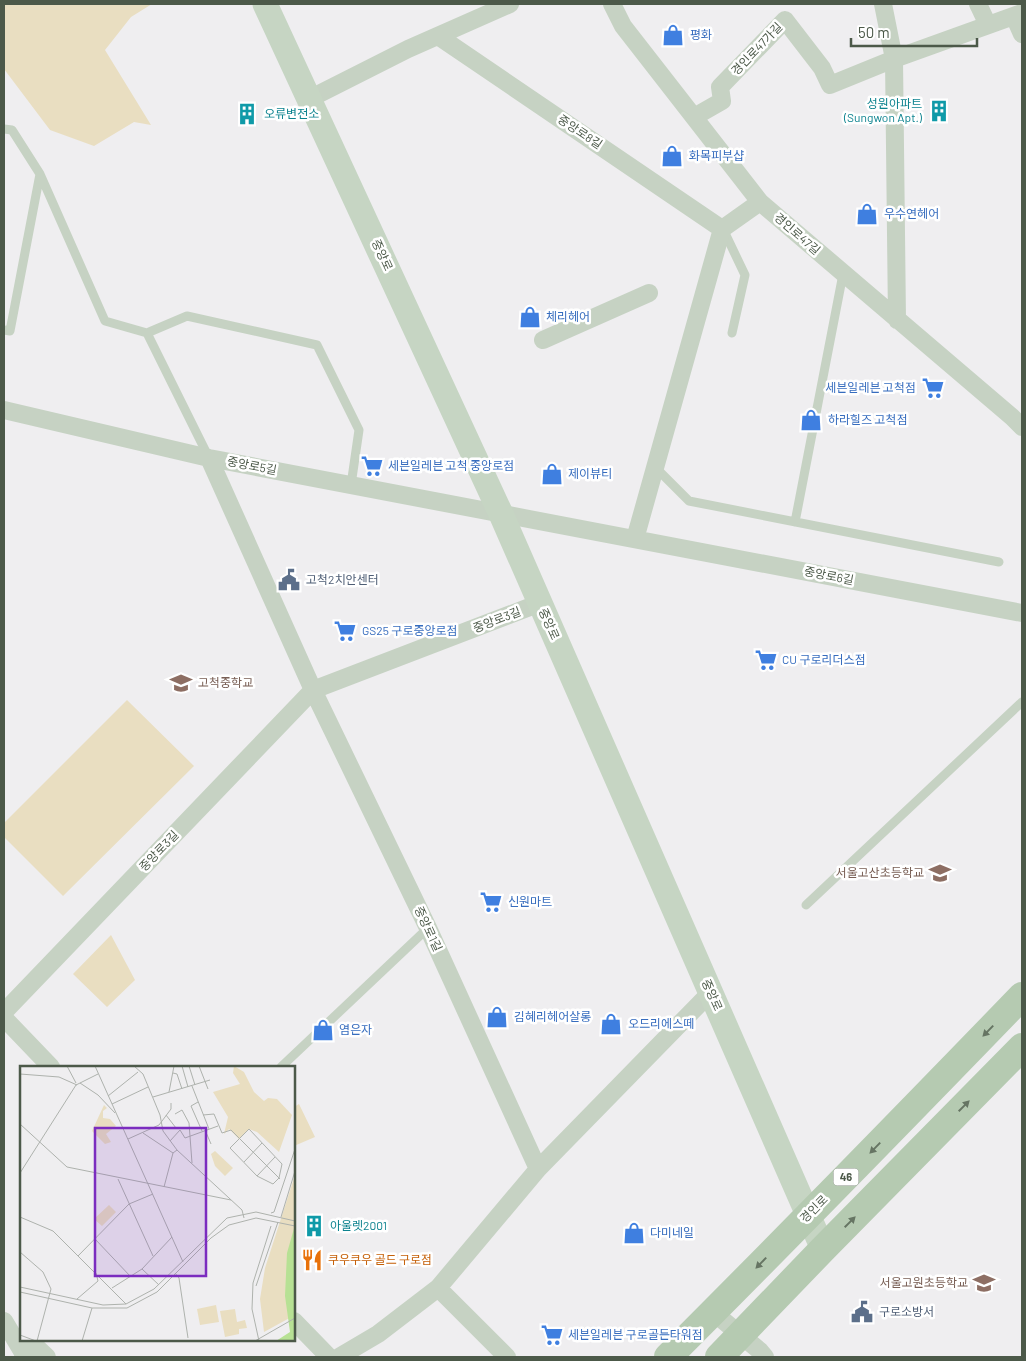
<svg xmlns="http://www.w3.org/2000/svg" width="1026" height="1361" font-family="Barlow,'Noto Sans KR',sans-serif">
	<style>
		.green { fill: #e9dec1 }
		.lines { fill: none; stroke-linecap: round; stroke-linejoin: round }
		.service { stroke: #c6d2c3; stroke-width: 9 }
		.minor { stroke: #c6d2c3; stroke-width: 18 }
		.secondary { stroke: #c6d5c3; stroke-width: 25 }
		.primary { stroke: #b5cab1; stroke-width: 28 }
		.oneway { fill: #667563 }
		.labels { text-anchor: middle; stroke-width: 5; stroke-linejoin: round; paint-order: stroke }
		.shield { fill: #fff; stroke: #828b80; stroke-width: 1 }
		.shield-label { font-size: 11px; font-weight: bold; fill: #4c5949 }
		.shop-label { font-size: 12px; fill: #366cbe; stroke: #fff; text-anchor: start }
		.street-label { font-size: 12px; fill: #4c5949; stroke: #fff }
		.culture-label { font-size: 12px; fill: #0d838f; stroke: #fff; text-anchor: start }
		.service-label { font-size: 12px; fill: #4e5e75; stroke: #fff; text-anchor: start }
		.education-label { font-size: 12px; fill: #785e54; stroke: #fff; text-anchor: end }
		.food-label { font-size: 12px; fill: #c56008; stroke: #fff; text-anchor: start }
		.inset-road { fill: none; stroke: #aeb2ad; stroke-width: 1 }
		.view { fill: #7b2cbf; fill-opacity: 0.15; stroke: #7b2cbf; stroke-width: 2.5 }
		.inset-edge { fill: none; stroke: #4c5949; stroke-width: 2.5 }
	</style>
	<rect width="100%" height="100%" fill="#efeef0"/>
	<!-- green -->
	<path class="green" d="M4 4H152L131 17 105 50 151 125 134 122 94 146 50 130 4 69Z
		M127 700 194 766 63 896 4 837V823Z
		M111 935 135 980 107 1007 73 974Z
		M299 1104 315 1137 294 1146V1107Z"/>
	<g class="lines">
		<!-- service -->
		<path class="service" d="M4 129 12 130 40 174 105 321 147 333 209 458
			M724 231 745 275 732 333
			M4 330 10 331 40 174
			M147 333 187 316 317 345 359 430 351 485
			M655 467 689 501 999 562
			M795 522 843 274
			M806 905 1022 702
			M281 1067 428 928"/>
		<!-- minor -->
		<path class="minor" d="M612 4 623 26 760 202 1012 417 1022 427
			M883 4 894 59 897 320
			M978 4 988 25
			M1014 16 1022 34
			M438 36 722 229
			M309 99 408 49 510 4
			M694 117 722 101 720 87 785 20 822 68 830 85 894 59 1022 13
			M543 340 649 293
			M4 410 209 458 1022 613
			M209 458 313 690 428 928 538 1169
			M635 539 722 229 760 202
			M4 1012 313 690 540 603
			M4 1018 51 1067
			M438 1288 507 1357
			M713 1312 760 1351 765 1357
			M4 1321 22 1351 24 1357
			M294 1321 329 1357
			M29 1340 47 1357
			M339 1357 378 1334 438 1288 538 1169 711 992"/>
		<!-- secondary -->
		<path class="secondary" d="M265 4 501 514 823 1249"/>
		<!-- primary -->
		<path class="primary" d="M668 1357C787 1238 905 1117 1022 996
			M719 1357 823 1249 1022 1047"/>
	</g>
	<!-- one-way arrows -->
	<defs><path id="oneway-solid" d="M-6-.8H1V-3.2L6.5 0L1 3.2V.8H-6Z" transform="scale(1.25)"/></defs>
	<g class="oneway">
		<use href="#oneway-solid" transform="translate(988 1031) rotate(134)"/>
		<use href="#oneway-solid" transform="translate(964 1106) rotate(-45)"/>
		<use href="#oneway-solid" transform="translate(875 1148) rotate(134)"/>
		<use href="#oneway-solid" transform="translate(850 1222) rotate(-45)"/>
		<use href="#oneway-solid" transform="translate(761 1263) rotate(134)"/>
	</g>
	<!-- icons -->
	<defs>
		<g id="shop-bare" transform="scale(1.725)"><path d="M-5-2.5h2.3a2.7 3.5 0 0 1 5.4 0H5L5.5 6h-11ZM-1.5-2.5h3a1.5 2.3 0 0 0-3 0Z" fill="#3f7fe0" stroke="#fff" stroke-width="2.5" paint-order="stroke"/></g>
		<g id="building-bare" transform="scale(1.725)"><path d="M-4-6H4V6H1V3H-1V6H-4ZM-2.5-4.3h1.7v1.8h-1.7ZM.8-4.3h1.7v1.8H.8ZM-2.5-1h1.7V.8h-1.7ZM.8-1h1.7V.8H.8Z" fill="#0f9aa8" stroke="#fff" stroke-width="2.5" paint-order="stroke"/></g>
		<g id="supermarket-bare" transform="scale(1.725)"><path d="M-6-5.5h2.5l.6 2H6L4.5 2H-2.5L-4.4-4H-6ZM-1.5 3.2a1.3 1.3 0 1 0 .1 0ZM3 3.2a1.3 1.3 0 1 0 .1 0Z" fill="#3f7fe0" stroke="#fff" stroke-width="2.5" paint-order="stroke"/></g>
		<g id="civic-bare" transform="scale(1.725)"><path d="M-.6-6.5H3V-4.5H.6V-3L4-1V1h2V6H-6V1h2V-1L-.6-3ZM-1.2 2.5V6h2.4V2.5Z" fill="#5c6f8a" stroke="#fff" stroke-width="2.5" paint-order="stroke"/></g>
		<g id="school-bare" transform="scale(1.725)"><path d="M0-5L7-2L0 1L-7-2ZM-4 1L0 2.5L4 1V4Q0 6-4 4Z" fill="#8d6e63" stroke="#fff" stroke-width="2.5" paint-order="stroke"/></g>
		<g id="restaurant-bare" transform="scale(1.725)"><path d="M-5-6h1v4h1v-4h1v4h1v-4h1v5L-1.5 .5V6h-2V.5L-5-1ZM5-6V6H3V1.5H1.5Q1.5-4 5-6Z" fill="#e8710a" stroke="#fff" stroke-width="2.5" paint-order="stroke"/></g>
	</defs>
	<g fill-rule="evenodd">
		<use href="#shop-bare" x="673" y="35"/>
		<use href="#building-bare" x="939" y="111"/>
		<use href="#building-bare" x="247" y="114"/>
		<use href="#shop-bare" x="672" y="156"/>
		<use href="#shop-bare" x="867" y="214"/>
		<use href="#shop-bare" x="530" y="317"/>
		<use href="#supermarket-bare" x="933" y="388"/>
		<use href="#shop-bare" x="811" y="420"/>
		<use href="#supermarket-bare" x="372" y="466"/>
		<use href="#shop-bare" x="552" y="474"/>
		<use href="#civic-bare" x="289" y="580"/>
		<use href="#supermarket-bare" x="345" y="631"/>
		<use href="#supermarket-bare" x="766" y="660"/>
		<use href="#school-bare" x="181" y="683"/>
		<use href="#school-bare" x="940" y="873"/>
		<use href="#supermarket-bare" x="491" y="902"/>
		<use href="#shop-bare" x="497" y="1017"/>
		<use href="#shop-bare" x="611" y="1024"/>
		<use href="#shop-bare" x="323" y="1030"/>
		<use href="#building-bare" x="314" y="1226"/>
		<use href="#shop-bare" x="634" y="1233"/>
		<use href="#restaurant-bare" x="312" y="1260"/>
		<use href="#school-bare" x="984" y="1283"/>
		<use href="#civic-bare" x="862" y="1312"/>
		<use href="#supermarket-bare" x="552" y="1335"/>
	</g>
	<g class="labels">
		<!-- shield labels -->
		<rect class="shield" x="833.5" y="1168.5" width="25" height="17" rx="4"/>
		<g class="shield-label">
			<text x="846" y="1181">46</text>
		</g>
		<!-- shop labels -->
		<g class="shop-label">
			<text x="690" y="39">평화</text>
			<text x="689" y="160">화목피부샵</text>
			<text x="884" y="218">우수연헤어</text>
			<text x="546" y="321">체리헤어</text>
			<text x="916" y="392" text-anchor="end">세븐일레븐 고척점</text>
			<text x="828" y="424">하라힐즈 고척점</text>
			<text x="388" y="470">세븐일레븐 고척 중앙로점</text>
			<text x="568" y="478">제이뷰티</text>
			<text x="362" y="635">GS25 구로중앙로점</text>
			<text x="782" y="664">CU 구로리더스점</text>
			<text x="508" y="906">신원마트</text>
			<text x="514" y="1021">김혜리헤어살롱</text>
			<text x="628" y="1028">오드리에스떼</text>
			<text x="339" y="1034">염은자</text>
			<text x="650" y="1237">다미네일</text>
			<text x="568" y="1339">세븐일레븐 구로골든타워점</text>
		</g>
		<!-- street labels -->
		<g class="street-label">
			<text transform="translate(757 49) rotate(-46)" y="4">경인로47가길</text>
			<text transform="translate(580 132) rotate(34)" y="4">중앙로8길</text>
			<text transform="translate(797 234) rotate(41)" y="4">경인로47길</text>
			<text transform="translate(382 255) rotate(65)" y="4">중앙로</text>
			<text transform="translate(252 466) rotate(11)" y="4">중앙로5길</text>
			<text transform="translate(829 576) rotate(11)" y="4">중앙로6길</text>
			<text transform="translate(497 620) rotate(-21)" y="4">중앙로3길</text>
			<text transform="translate(549 624) rotate(66)" y="4">중앙로</text>
			<text transform="translate(159 851) rotate(-46)" y="4">중앙로3길</text>
			<text transform="translate(428 929) rotate(65)" y="4">중앙로1길</text>
			<text transform="translate(712 995) rotate(66)" y="4">중앙로</text>
			<text transform="translate(814 1209) rotate(-45)" y="4">경인로</text>
		</g>
		<!-- culture labels -->
		<g class="culture-label">
			<text x="922" y="108" text-anchor="end">성원아파트<tspan x="922" dy="14">(Sungwon Apt.)</tspan></text>
			<text x="264" y="118">오류변전소</text>
			<text x="330" y="1230">아울렛2001</text>
		</g>
		<!-- service labels -->
		<g class="service-label">
			<text x="306" y="584">고척2치안센터</text>
			<text x="879" y="1316">구로소방서</text>
		</g>
		<!-- education labels -->
		<g class="education-label">
			<text x="198" y="687" text-anchor="start">고척중학교</text>
			<text x="924" y="877">서울고산초등학교</text>
			<text x="968" y="1287">서울고원초등학교</text>
		</g>
		<!-- food labels -->
		<g class="food-label">
			<text x="328" y="1264">쿠우쿠우 골드 구로점</text>
		</g>
	</g>
	<!-- overview -->
	<g transform="translate(20 1066)">
		<rect width="275" height="275" fill="#efeef0"/>
		<path d="M214 0 224 6 234 26 244 35 248 32 257 33 272 49 259 86 237 66 229 63 219 73 209 63 204 68 208 51 193 26 220 18 213 7ZM84 39 87 42 83 45V52L90 53 96 60 86 68 91 76 85 78 72 65ZM195 85 213 102 205 110 195 100 191 88ZM275 109V249L244 266 240 233 245 202ZM89 139 96 146 82 160 74 153ZM196 239 199 256 180 259 177 243ZM215 243 217 256 225 254 227 262 219 263V268L205 271 200 245Z" fill="#e9dec1"/>
		<path d="M275 159V275H256L270 266 265 230 267 187Z" fill="#b7e194"/>
		<path class="inset-road" d="M47 0 56 17M75 0 163 196M114 0 123 8 140 49 143 65 157 84 222 144 224 152M162 0 168 21M169 0 175 19M179 0 188 23M153 7 157 8 162 23M0 8 39 11 57 19M60 17 78 29 95 47M172 20 189 63M149 26 154 0M88 30 118 6M133 31 190 14M178 36 171 40 182 65M92 38 128 21M155 48 162 44 169 57 172 97M146 49 156 62M183 49 194 48 202 67 211 64 260 113M0 58 47 101 211 134M229 63 262 98 259 112 253 118 237 110 210 82ZM185 64 191 78M123 67 153 87M108 73 139 59 151 43V37M150 75 160 64 165 72 198 60M224 96 242 77M0 107 56 19 78 8M237 110 255 91M98 113 133 190M144 121 153 87 157 84M251 147 254 146 275 83M0 151 33 165 106 238M261 151 275 105M75 173 111 211M0 186 23 206 31 223 17 275M58 190 109 138 133 128M122 203 139 219M155 207 159 212 168 272M236 220 258 156M0 221 83 239 106 238 134 223 207 152 236 146 275 155M92 222 122 203 152 171M0 226 72 242H107L137 226 191 172 209 159 236 152 275 160M57 233 78 215 76 207M0 269 16 275M62 275 72 242M235 275 275 252M239 275 232 243 233 217 251 160"/>
		<path class="view" d="M75 62H186V210H75Z"/>
		<rect width="275" height="275" class="inset-edge"/>
	</g>
	<!-- border -->
	<rect width="1026" height="1361" fill="none" stroke="#4c5949" stroke-width="10"/>
	<!-- scale -->
	<path d="M851 38v8h126v-8" fill="none" stroke="#4c5949" stroke-width="2.5"/>
	<text x="858" y="38" font-size="15" fill="#4c5949" stroke="#ffffff" stroke-width="4" paint-order="stroke">50 m</text>
</svg>
